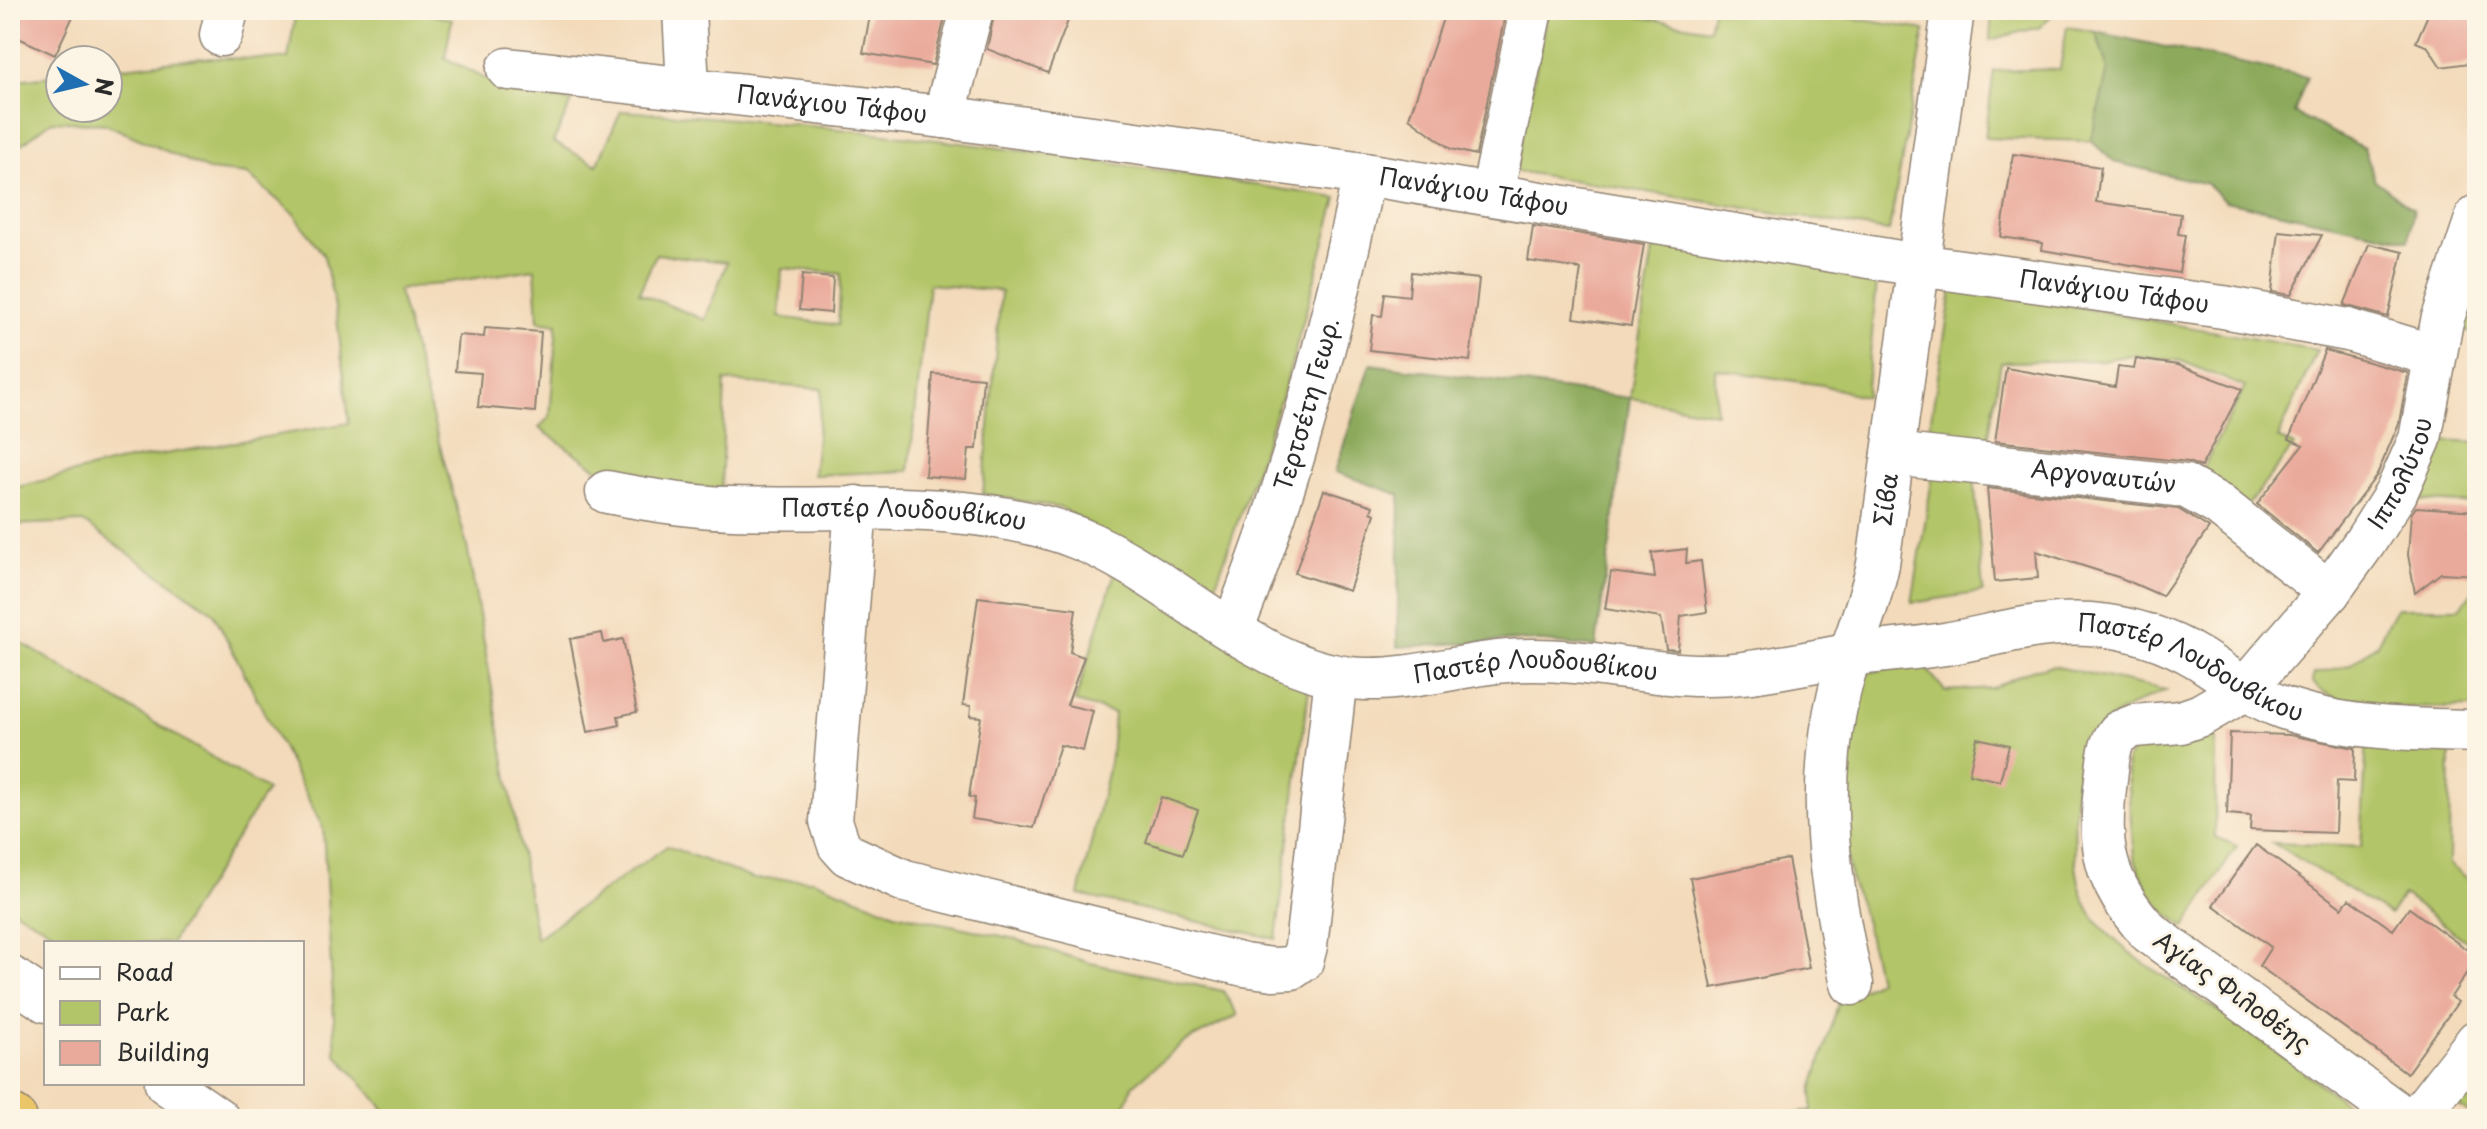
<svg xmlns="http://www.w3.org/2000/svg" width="2487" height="1129" font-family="'Playpen Sans',sans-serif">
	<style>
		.green { fill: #b2c568; stroke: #6e784a; stroke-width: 2; fill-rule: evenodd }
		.forest { fill: #8daa5c; stroke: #5c6a44; stroke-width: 2 }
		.building { fill: #eaaa9b }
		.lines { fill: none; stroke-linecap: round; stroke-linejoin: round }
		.minor-casing { stroke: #8f8272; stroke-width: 45 }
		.motorway-casing { stroke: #8f8272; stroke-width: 47 }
		.minor { stroke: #fff; stroke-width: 42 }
		.motorway { stroke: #ebc669; stroke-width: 44 }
		.labels { text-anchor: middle; stroke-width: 6; stroke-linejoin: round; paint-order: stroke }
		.street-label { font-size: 24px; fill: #2b2b2b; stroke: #fcf5e5 }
	</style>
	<rect width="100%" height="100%" fill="#fcf5e5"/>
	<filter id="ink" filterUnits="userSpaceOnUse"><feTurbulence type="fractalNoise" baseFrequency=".0125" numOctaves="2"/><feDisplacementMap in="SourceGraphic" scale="16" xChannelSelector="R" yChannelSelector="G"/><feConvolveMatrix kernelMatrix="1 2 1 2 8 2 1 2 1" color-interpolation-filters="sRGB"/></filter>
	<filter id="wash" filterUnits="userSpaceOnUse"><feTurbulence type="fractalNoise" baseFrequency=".006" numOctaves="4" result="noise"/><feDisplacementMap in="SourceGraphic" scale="32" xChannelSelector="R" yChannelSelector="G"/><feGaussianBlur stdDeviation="1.8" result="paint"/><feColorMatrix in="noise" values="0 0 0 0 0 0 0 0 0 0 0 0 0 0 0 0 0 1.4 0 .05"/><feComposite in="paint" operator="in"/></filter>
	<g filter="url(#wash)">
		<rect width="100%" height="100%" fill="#f3daba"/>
		<!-- green -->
		<path class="green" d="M296 10H409L452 19 445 58 507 90 572 102 553 142 597 165 621 111C861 125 1100 160 1337 198L1287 380 1212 595 1061 508 983 494 1001 291 929 284 909 471 813 475 822 389 725 381 721 493 643 483 598 469 539 428 550 416 557 324 538 321 535 269 398 290 467 546 536 938 667 846 754 879 813 880 895 913 1015 939 1090 963 1223 991 1238 1015 1183 1043 1133 1085 1120 1119H393L336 1054 323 828 213 612 83 522 10 525V489L117 462 349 423 337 317 324 256 294 214 247 174 208 170 106 124 52 121 10 153V81L60 75V108H108V69L201 58 288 59ZM656 254 727 262 705 320 639 293ZM782 268 841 274 838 325 779 317Z
			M1548 10H1601L1709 29 1713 10H1802L1925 30 1889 231 1515 171Z
			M1992 10H2057L2040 27 1990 40Z
			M2067 27 2096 32 2108 70 2091 141 1985 138 1994 71 2060 69Z
			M1655 238 1878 271 1866 397 1822 385 1715 369 1716 413 1630 398Z
			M2477 277V334L2460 330Z
			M1953 285 2317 350 2278 438 2294 446 2247 506 2199 476 2245 387 2181 361 2131 355 2102 360 2001 362 1987 446 1927 442Z
			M2441 441 2477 443V504L2413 500Z
			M1933 473 1974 476 1983 592 1912 603Z
			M1116 569 1310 681 1276 939 1079 895 1111 756 1114 713 1075 702Z
			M2473 591H2477V707C2440 707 2332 714 2312 681L2314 674 2349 665 2376 645 2396 608H2460Z
			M10 636 267 790 171 943H72L10 908Z
			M1905 664 1926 668 1945 691 1992 688 2031 670 2053 666 2166 690C2106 716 2076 732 2075 803 2074 837 2072 881 2090 911 2115 954 2197 995 2239 1025 2283 1055 2324 1088 2367 1119H1774L1812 1110V1090L1839 1001 1878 981 1866 923 1852 884 1845 849 1848 714 1856 676Z
			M2216 729 2215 837 2237 846 2185 927 2165 912 2148 890 2134 858 2126 761 2141 739Z
			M2367 737 2450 745 2449 864 2477 887V949L2403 895 2390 915 2273 843 2361 847Z
			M2477 1062V1119L2448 1098Z"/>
		<!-- forest -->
		<path class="forest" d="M2096 32 2307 77 2294 113 2364 148 2375 180 2413 209 2409 240 2225 201 2207 184 2114 162 2091 141 2108 70Z
			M1370 364 1630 398 1596 647 1522 640 1397 647 1400 495 1335 472Z"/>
		<g id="blocks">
			<!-- building -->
			<path class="building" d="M10 10H76L55 55 10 34Z
				M871 10H947L933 65 863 53Z
				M995 10H1072L1048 73 987 49Z
				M1446 10H1506L1476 155 1451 149 1409 118Z
				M2430 10H2477V62L2441 67 2428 47 2416 42Z
				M2013 154 2101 167 2096 202 2181 214 2178 234 2185 235 2179 273 2042 250 2043 243 2001 237Z
				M1533 226 1644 244 1631 326 1574 318 1581 269 1528 261Z
				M2279 231 2322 235 2291 295 2272 292Z
				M2369 244 2403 252 2388 317 2344 305Z
				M1411 272 1479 279 1470 361 1369 350 1373 315 1382 316 1385 293 1409 296Z
				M802 275 833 278 831 313 799 310Z
				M485 328 541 332 535 412 478 407 481 373 455 371 458 335 484 337Z
				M2325 350 2408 373 2399 423 2377 475 2318 553 2257 504 2303 445 2289 439Z
				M2136 359 2178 365 2242 389 2201 467 2188 462 1995 441 2006 368 2115 387 2118 367 2134 369Z
				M933 374 983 378 977 449H969L966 479 925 476Z
				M1987 488 2178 509 2209 528 2162 596 2121 578 2036 551 2038 578 1995 582Z
				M1324 490 1373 506 1371 512 1375 514 1349 591 1295 573Z
				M2416 507 2477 511V575L2441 573 2415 593 2408 555 2411 514Z
				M1687 549 1686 563 1701 561 1707 612 1681 616 1678 650 1666 649 1661 618 1605 609 1611 572 1655 578 1652 553Z
				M978 597 1076 609 1070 652 1084 657 1067 705 1093 711 1083 751 1060 745 1034 828 972 819 975 798 969 797 981 717 970 716 971 706 963 705Z
				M602 633 604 643 623 639 637 712 618 716 620 725 588 732 570 639Z
				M2230 733 2289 735 2355 748 2354 782 2337 781 2335 833 2250 830 2251 816 2227 814Z
				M1977 738 2009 745 2000 781 1969 774Z
				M1161 797 1198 810 1183 854 1146 842Z
				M2256 845 2342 908 2349 899 2393 930 2409 908 2477 957 2451 997 2458 1002 2407 1073 2259 966 2271 947 2213 905Z
				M1788 859 1809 968 1712 988 1690 878Z"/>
		</g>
	</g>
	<g filter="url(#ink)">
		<use href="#blocks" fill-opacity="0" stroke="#8f8272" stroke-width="2"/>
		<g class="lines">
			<!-- minor casing -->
			<g class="minor-casing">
				<g id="minor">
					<path d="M684 10 688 87"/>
					<path d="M221 35 227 10"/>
					<path id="s1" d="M508 69 944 117 1364 174 1918 265 2223 307 2348 330 2435 356"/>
					<path d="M944 117 972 10"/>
					<path d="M1492 194 1531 10"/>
					<path id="s2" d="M1893 454 2185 486 2219 505 2329 592"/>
					<path id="s3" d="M607 492C648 500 690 507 732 508 839 511 980 498 1080 539 1175 577 1259 676 1365 679 1421 680 1474 660 1530 660 1601 659 1671 682 1743 673 1778 669 1813 661 1849 655 1881 651 1913 649 1945 644 1993 636 2041 620 2090 624 2128 627 2167 639 2200 659 2228 677 2253 697 2284 708 2344 729 2414 730 2477 731"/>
					<path d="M856 507 831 821 839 845 848 855 905 881 1244 965 1273 969 1292 968 1302 961 1306 946 1336 676"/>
					<path id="s4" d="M1233 628C1292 481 1332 330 1364 174"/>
					<path d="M10 977 46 1001"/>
					<path id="s5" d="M1852 984C1830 886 1815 792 1839 693 1849 649 1869 609 1878 564L1953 10"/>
					<path d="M166 1083 218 1119"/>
					<path id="s6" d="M2405 1119 2149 932C2102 881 2098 846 2106 779 2108 763 2108 745 2119 732L2134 726 2181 722 2201 715 2244 690 2329 592 2365 542 2396 493 2420 439 2442 321 2477 216"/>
					<path d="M2416 1119 2477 1041"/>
				</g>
			</g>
			<!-- motorway casing -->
			<g class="motorway-casing">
				<path id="motorway" d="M10 1116 15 1119"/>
			</g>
			<!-- minor -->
			<use href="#minor" class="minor"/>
			<!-- motorway -->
			<use href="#motorway" class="motorway"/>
		</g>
	</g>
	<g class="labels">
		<!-- street labels -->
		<g class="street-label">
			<text dy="8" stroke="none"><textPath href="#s1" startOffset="326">Πανάγιου Τάφου</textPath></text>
			<text dy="8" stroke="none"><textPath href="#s1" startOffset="974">Πανάγιου Τάφου</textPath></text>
			<text dy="8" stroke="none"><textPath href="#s1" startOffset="1622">Πανάγιου Τάφου</textPath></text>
			<text dy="8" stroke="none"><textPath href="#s4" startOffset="236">Τερτσέτη Γεωρ.</textPath></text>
			<text dy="8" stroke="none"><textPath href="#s6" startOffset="936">Ιππολύτου</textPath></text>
			<text dy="8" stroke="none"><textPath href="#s2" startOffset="212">Αργοναυτών</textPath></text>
			<text dy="8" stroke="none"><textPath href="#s5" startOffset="494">Σίβα</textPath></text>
			<text dy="8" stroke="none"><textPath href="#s3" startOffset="298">Παστέρ Λουδουβίκου</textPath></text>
			<text dy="8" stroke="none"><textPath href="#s3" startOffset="1640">Παστέρ Λουδουβίκου</textPath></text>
			<text dy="8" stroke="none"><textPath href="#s3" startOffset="970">Παστέρ Λουδουβίκου</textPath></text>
			<text transform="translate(2232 992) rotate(36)" y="8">Αγίας Φιλοθέης</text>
		</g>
	</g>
	<!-- margin -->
	<rect width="2487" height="1129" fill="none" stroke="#fcf5e5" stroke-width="40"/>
	<!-- legend -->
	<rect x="44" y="941" width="260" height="144" fill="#fcf5e5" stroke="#a8a49b" stroke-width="2"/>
	<rect x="60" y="967" width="40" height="12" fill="#ffffff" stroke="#a8a49b" stroke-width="2"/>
	<text x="116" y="981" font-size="24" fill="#2b2b2b">Road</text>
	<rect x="60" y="1001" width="40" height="24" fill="#b2c568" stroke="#a8a49b" stroke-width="2"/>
	<text x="116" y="1021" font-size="24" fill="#2b2b2b">Park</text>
	<rect x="60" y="1041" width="40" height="24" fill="#eaaa9b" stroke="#a8a49b" stroke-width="2"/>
	<text x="116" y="1061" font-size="24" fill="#2b2b2b">Building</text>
	<!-- north arrow -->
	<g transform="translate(84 84) rotate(98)"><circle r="38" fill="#fcf5e5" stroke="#a8a49b" stroke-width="2"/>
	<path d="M0-6L14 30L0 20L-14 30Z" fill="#1f6fb2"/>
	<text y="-12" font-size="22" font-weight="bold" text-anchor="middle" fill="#2b2b2b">N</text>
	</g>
</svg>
